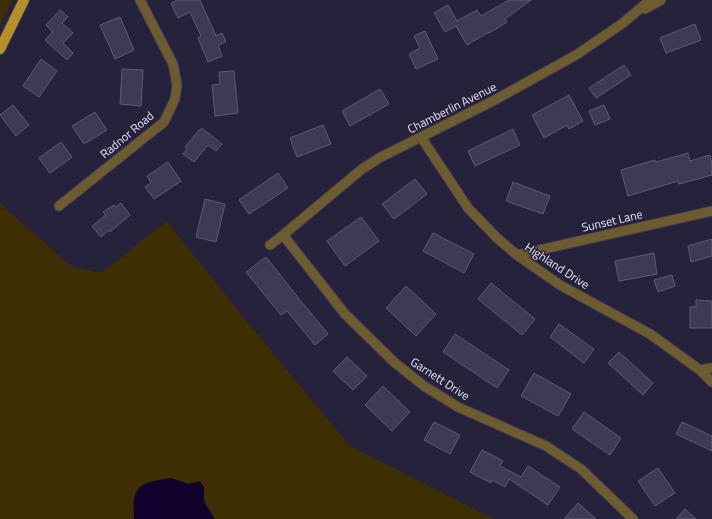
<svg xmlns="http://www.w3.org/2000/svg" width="712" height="519" font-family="'Titillium Web',sans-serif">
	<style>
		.green { fill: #3d2e04 }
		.water { fill: #10012d }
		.building { fill: #3e3954; stroke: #5f5a76 }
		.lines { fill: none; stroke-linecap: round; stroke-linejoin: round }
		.street-casing { stroke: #423d55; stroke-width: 11 }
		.primary-casing { stroke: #423d55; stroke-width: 12 }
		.street { stroke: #6d5c30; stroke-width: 9 }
		.primary { stroke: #b59029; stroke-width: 10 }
		.labels { text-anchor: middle; stroke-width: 3; stroke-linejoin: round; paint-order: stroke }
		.street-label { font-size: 12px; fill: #e7e5f6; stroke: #27223b }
	</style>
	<rect width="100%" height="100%" fill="#27223b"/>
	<!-- green -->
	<path class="green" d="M0 0H13L0 27Z
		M0 201 5 208 72 267 102 273 166 221 285 368 350 446 494 519H0Z"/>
	<!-- water -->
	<path class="water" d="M171 478 188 484 200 481 204 487V500L207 507 215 519H134C131 484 141 483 171 478Z"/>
	<!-- building -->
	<path class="building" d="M177 0H200L216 36 222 33 226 42 218 45 222 56 208 62 198 38 201 36 190 12 178 18 171 3Z
		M509 0H531L505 19 507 22 489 33V32L467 45 456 26 445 32 434 13 448 5 457 21 477 10 481 16Z
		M60 10 68 17 62 23 73 33 63 43 73 53 67 60 45 40 53 32 46 25Z
		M120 17 134 50 115 59 100 25Z
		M695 24 701 40 666 53 660 38Z
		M425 31 438 59 416 69 409 54 420 48 414 36Z
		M41 59 57 71 39 97 23 86Z
		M624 65 631 75 596 98 589 88Z
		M122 69 143 70 141 106 120 104Z
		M234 71 238 113 215 116 212 85 220 84 219 72Z
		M380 89 389 104 350 126 342 111Z
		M569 95 583 121 569 129 567 125 544 138 532 115Z
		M13 105 29 125 16 136 0 115Z
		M604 105 610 119 595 125 589 111Z
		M95 112 107 130 84 144 72 126Z
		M323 125 331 144 297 157 290 138Z
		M200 129H203L222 144 216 151 208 145 194 162 183 154 187 149 185 147Z
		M513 129 520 145 475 166 468 151Z
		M61 142 72 157 50 173 39 158Z
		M688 153 690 161 710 155 712 164V175L679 184 678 181 628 196 621 170 655 160 656 162Z
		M168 162 181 181 154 199 145 187 151 183 147 176Z
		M278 173 288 188 249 214 239 200Z
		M415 179 427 194 394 219 382 204Z
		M513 182 550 196 543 214 506 201Z
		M205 199 225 204 216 242 196 237Z
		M121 203 130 215 110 232 109 230 101 237 92 226 106 215 103 212 114 205 116 207Z
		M361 217 379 241 345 266 327 241Z
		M433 233 474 254 464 273 423 251Z
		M712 239V256L691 262 688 246Z
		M654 253 657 274 619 281 615 261Z
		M266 257 300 300 328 334 315 345 287 311 281 315 246 272Z
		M672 275 675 286 658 292 654 280Z
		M491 283 535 319 522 335 478 299Z
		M406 286 436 314 416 336 386 308Z
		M696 300 712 301V328H690V307H696Z
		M559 324 594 349 584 363 550 337Z
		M455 334 509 370 497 388 443 352Z
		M619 352 653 383 643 395 608 363Z
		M347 357 367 376 353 390 333 371Z
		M534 373 571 394 558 416 521 396Z
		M383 386 410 412 392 431 365 405Z
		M584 412 621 438 610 455 572 429Z
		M434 422 460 435 450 454 424 440Z
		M682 422 712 436V451L676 434Z
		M482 450 503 461 500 466 521 477 528 466 560 487 548 505 509 479 505 487 492 480 491 483 470 472Z
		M658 468 675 493 655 506 638 481Z
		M578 503 596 519H564Z
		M685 509 696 519H676Z"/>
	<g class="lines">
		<!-- street casing -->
		<g class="street-casing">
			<path id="street" d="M645 9 661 0
				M421 137 468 208 497 238 517 255 560 285 650 334 700 370 712 382
				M59 206 164 122 175 99 177 85 173 64 140 0
				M283 235 345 314 394 362 424 386 458 407 546 446 581 469 633 519
				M270 245 283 235 362 169 381 157 493 101 576 55 623 23 650 0
				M517 255 712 211
				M700 370 712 368"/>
		</g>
		<!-- primary casing -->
		<g class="primary-casing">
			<path id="primary" d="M0 49 24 0"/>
		</g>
		<!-- street -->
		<use href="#street" class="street"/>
		<!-- primary -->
		<use href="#primary" class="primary"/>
	</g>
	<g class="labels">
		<!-- street labels -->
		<g class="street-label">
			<text transform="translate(452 108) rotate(-27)" y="4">Chamberlin Avenue</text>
			<text transform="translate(127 135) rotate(-40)" y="4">Radnor Road</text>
			<text transform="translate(612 221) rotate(-13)" y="4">Sunset Lane</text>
			<text transform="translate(557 266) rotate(33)" y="4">Highland Drive</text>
			<text transform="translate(440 379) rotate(33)" y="4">Garnett Drive</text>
		</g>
	</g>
</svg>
